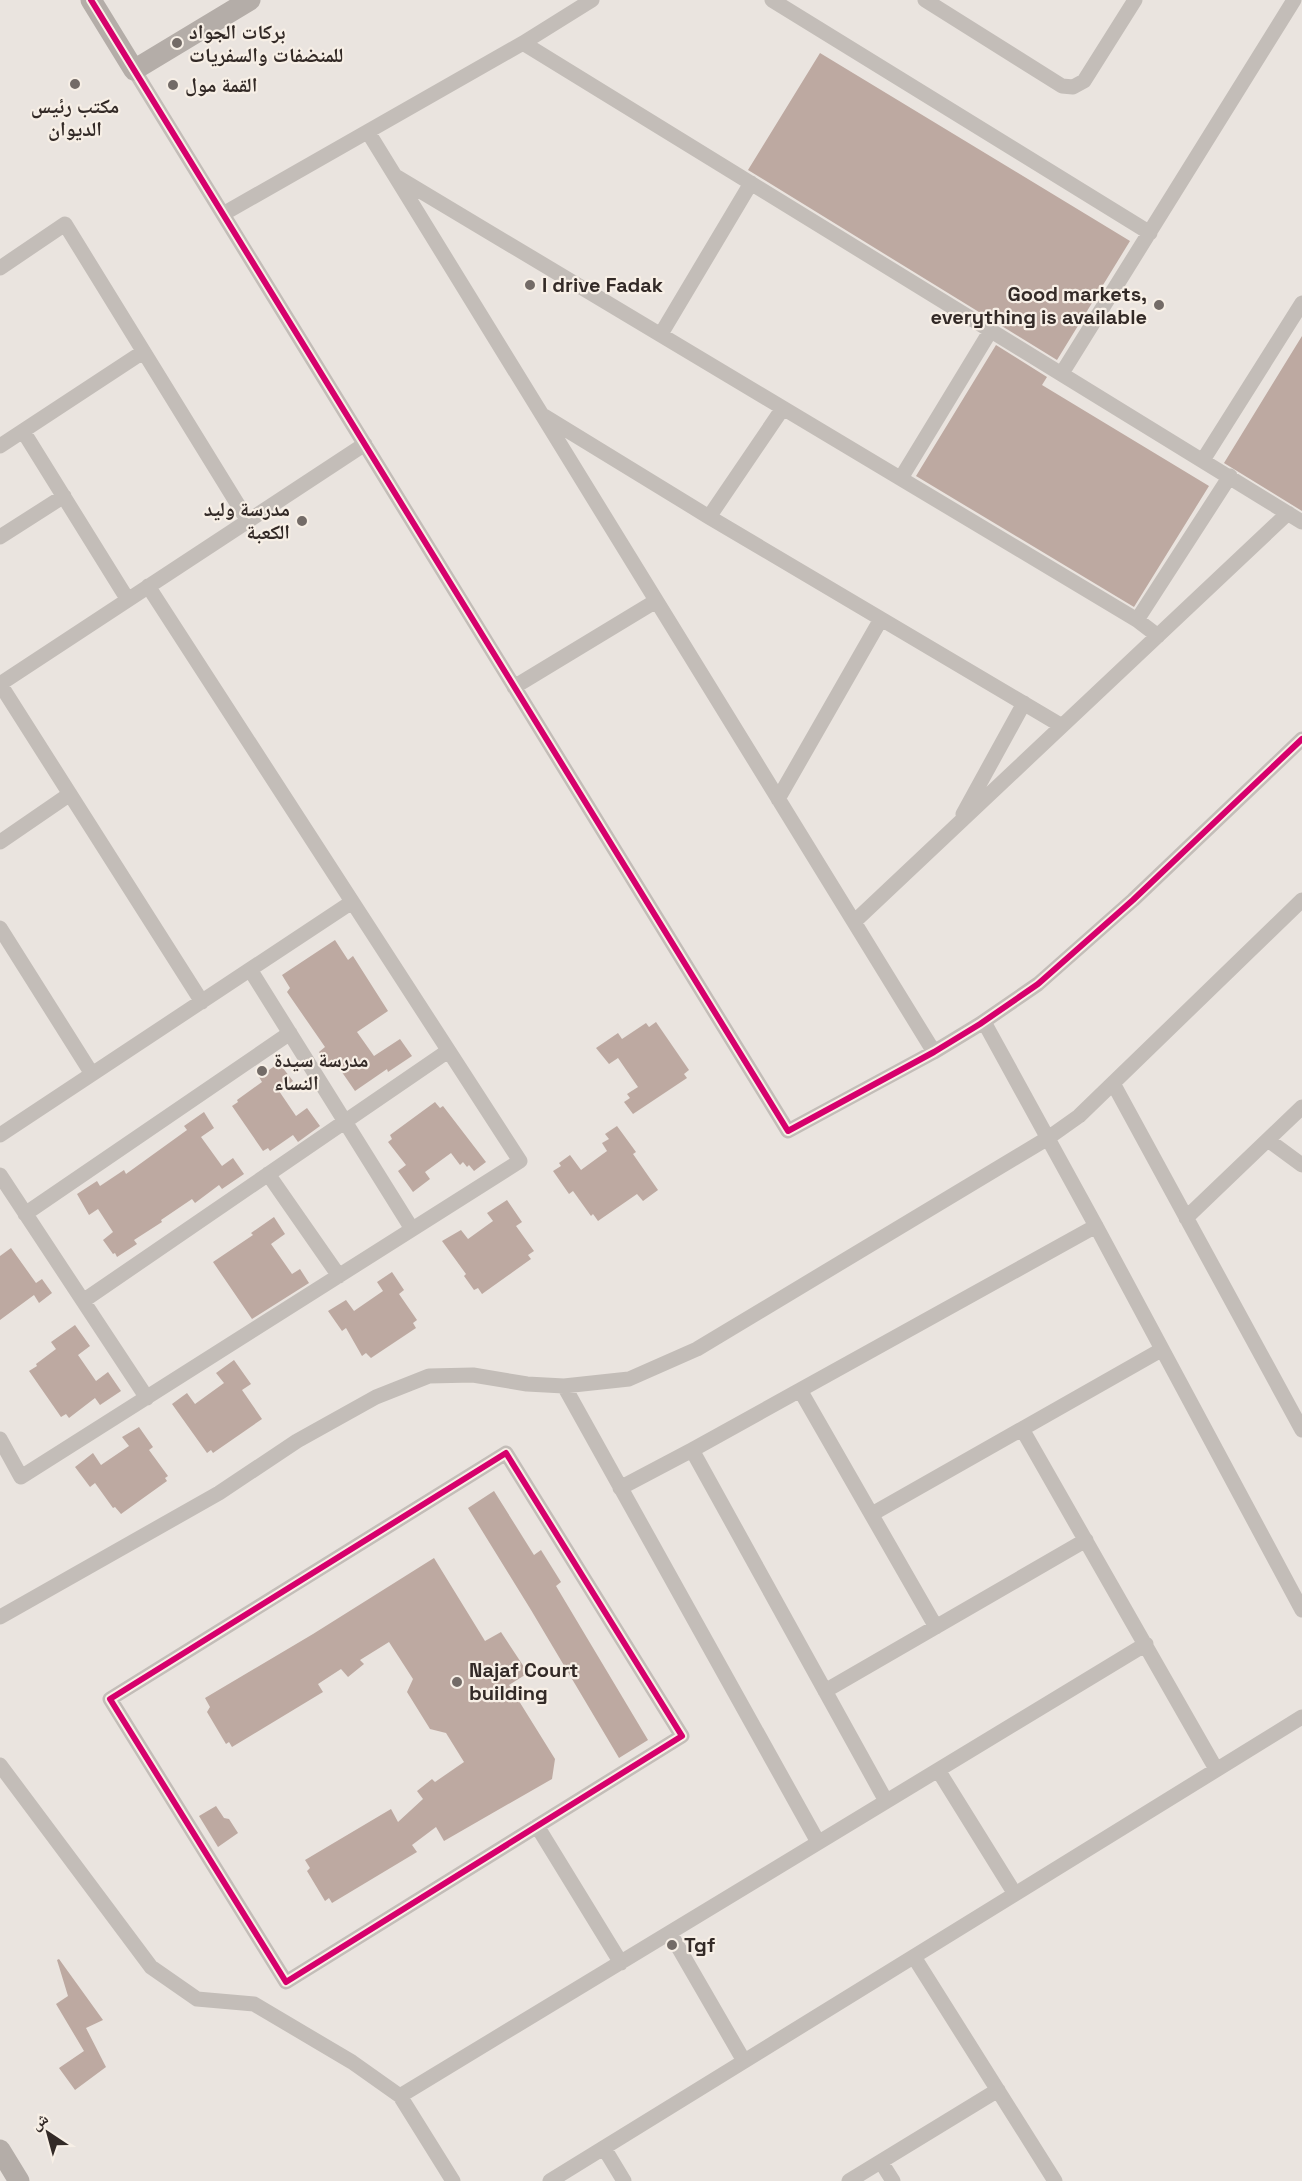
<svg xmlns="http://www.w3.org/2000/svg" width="1302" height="2181" font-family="'Space Grotesk','Noto Naskh Arabic',sans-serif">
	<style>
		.building { fill: #bda9a1 }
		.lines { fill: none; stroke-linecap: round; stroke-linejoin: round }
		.street { stroke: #c3bdb8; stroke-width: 15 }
		.secondary { stroke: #b4ada8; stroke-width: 21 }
		.cycleway-casing { stroke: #f7efe6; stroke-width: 10 }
		.cycleway { stroke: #d6006c; stroke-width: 6 }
		.poi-dot { fill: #736b67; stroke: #f7efe6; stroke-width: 2 }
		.labels { text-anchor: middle; stroke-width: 4.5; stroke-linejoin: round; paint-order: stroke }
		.poi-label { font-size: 20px; font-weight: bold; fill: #332a27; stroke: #f7efe6; text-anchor: start }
	</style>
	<rect width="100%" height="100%" fill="#eae4df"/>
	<!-- building -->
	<path class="building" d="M820 53 1130 241 1057 360 748 170Z
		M1302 336V511L1224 463Z
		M996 345 1047 377 1042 385 1209 486 1134 607 916 476Z
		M335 940 348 960 353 956 388 1011 357 1032 374 1056 400 1039 412 1056 388 1072 387 1069 355 1091 337 1065 330 1069 319 1052 325 1047 287 992 290 988 282 975Z
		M656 1022 689 1070 684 1074 687 1078 633 1114 624 1102 630 1098 627 1094 638 1087 618 1058 609 1064 596 1048 618 1033 622 1039 646 1023 649 1027Z
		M279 1063 293 1081 279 1091 296 1116 307 1108 320 1126 298 1142 293 1135 270 1151 268 1148 263 1151 232 1106 238 1102 237 1100 262 1082 259 1077Z
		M435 1102 440 1108 443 1106 486 1162 474 1171 469 1165 467 1167 463 1162 460 1165 451 1153 425 1172 430 1179 413 1192 398 1171 406 1165 388 1142 392 1139 390 1135Z
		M204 1112 214 1128 201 1137 222 1166 233 1158 244 1174 222 1189 219 1185 195 1203 192 1199 161 1220 162 1222 134 1240 137 1244 117 1257 115 1253 113 1254 103 1240 113 1232 98 1209 89 1215 77 1194 97 1181 100 1186 124 1170 126 1174 187 1130 184 1126Z
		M617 1126 636 1152 633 1154 658 1190 643 1201 637 1194 598 1221 593 1214 591 1216 573 1191 569 1194 553 1171 561 1166 559 1163 570 1155 581 1170 607 1151 602 1143 609 1139 605 1134Z
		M507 1200 522 1222 516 1226 534 1251 528 1255 531 1259 482 1294 478 1288 474 1290 464 1276 466 1274 442 1241 461 1230 468 1239 493 1221 487 1213Z
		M274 1217 285 1234 271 1244 292 1274 300 1269 309 1283 252 1319 213 1262 253 1235 251 1233Z
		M11 1248 36 1283 42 1279 52 1293 39 1303 34 1295 0 1320V1256Z
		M392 1272 404 1290 399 1294 417 1320 413 1323 416 1328 371 1358 366 1353 362 1356 346 1328 342 1331 328 1311 346 1300 354 1311 383 1291 377 1282Z
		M75 1325 90 1346 78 1355 96 1381 108 1372 121 1391 100 1405 95 1398 69 1418 66 1414 61 1417 29 1371 37 1366 36 1364 56 1349 51 1342Z
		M234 1360 251 1384 242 1390 262 1419 213 1453 211 1450 207 1453 172 1404 187 1393 195 1404 224 1383 216 1373Z
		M139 1427 153 1447 149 1450 168 1476 165 1478 167 1481 121 1514 115 1507 113 1508 95 1483 90 1487 75 1467 93 1453 101 1465 129 1446 122 1437Z
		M494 1491 534 1555 541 1550 561 1582 556 1586 648 1740 619 1758 531 1610 468 1508Z
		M434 1558 485 1641 501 1632 528 1673 509 1685 555 1759 552 1779 444 1841 436 1827 412 1845 417 1852 332 1903 329 1898 325 1901 307 1871 310 1868 305 1860 391 1809 398 1822 423 1799 417 1791 432 1779 435 1782 464 1762 446 1733 430 1729 407 1692 413 1679 389 1642 360 1660 364 1664 348 1677 341 1669 318 1684 323 1692 232 1747 229 1742 226 1744 207 1712 210 1707 205 1698 313 1634Z
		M216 1806 224 1818 229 1819 238 1833 218 1847 199 1816Z
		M59 1959 103 2020 86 2028 106 2067 75 2090 59 2068 84 2051 56 2004 68 1996 57 1960Z"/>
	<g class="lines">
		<!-- street -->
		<path class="street" d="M772 0 1150 233
			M925 0 1062 86 1073 87 1084 81 1135 0
			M523 43 1302 522
			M134 70 788 1131 934 1052 980 1024 1038 984 1133 900 1302 739
			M368 132 934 1052
			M397 177 1137 620 1158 636
			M223 214 523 43 592 0
			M0 268 65 224 248 521
			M661 334 751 183
			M1062 373 1294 0
			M544 416 709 517 1062 726
			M23 431 128 600
			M0 446 143 352
			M1203 460 1302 303
			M901 478 991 330
			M709 517 783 408
			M0 537 64 496
			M1137 620 1230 476
			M0 684 365 444
			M0 684 202 1002
			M514 687 656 601
			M778 799 881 619
			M963 814 1024 703
			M0 842 70 794
			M854 922 1288 513
			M0 928 92 1074
			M251 971 412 1229
			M984 1022 1096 1226 1302 1610
			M1114 1085 1302 1430
			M0 1135 352 902
			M1268 1140 1302 1165
			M268 1174 339 1276
			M0 1175 147 1398
			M25 1214 290 1033
			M1186 1218 1302 1107
			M83 1301 448 1051
			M564 1386 818 1842
			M800 1390 936 1627
			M1022 1429 1216 1769
			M0 1439 21 1477 520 1161 148 586
			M692 1450 886 1801
			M506 1453 682 1736 286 1982 110 1699Z
			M620 1488 692 1450 1096 1226
			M872 1514 1161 1350
			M0 1617 219 1493 297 1441 376 1397 429 1376 473 1375 527 1384 564 1386 629 1379 697 1349 1048 1138 1079 1116 1302 900
			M825 1691 1086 1540
			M0 1765 151 1967 197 1999 254 2004 352 2062 400 2096 453 2181
			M938 1770 1015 1894
			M537 1826 621 1963
			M670 1933 744 2061
			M914 1957 1055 2181
			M400 2096 1146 1644
			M604 2148 624 2181
			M881 2162 893 2181
			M550 2181 1302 1717
			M849 2181 998 2090"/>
		<!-- secondary -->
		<path class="secondary" d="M91 0 134 70 250 0
			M0 2150 19 2181"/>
		<!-- cycleway casing -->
		<g class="cycleway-casing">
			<path id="cycleway" d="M91 0 788 1131 934 1052 980 1024 1038 984 1133 900 1302 739
				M506 1453 682 1736 286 1982 110 1699Z"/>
		</g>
		<!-- cycleway -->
		<use href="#cycleway" class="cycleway"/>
	</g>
	<!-- markers -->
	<g class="poi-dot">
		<circle cx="177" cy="43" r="6"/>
		<circle cx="75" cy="84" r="6"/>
		<circle cx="173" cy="85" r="6"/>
		<circle cx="530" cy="285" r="6"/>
		<circle cx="1159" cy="305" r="6"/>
		<circle cx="302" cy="521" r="6"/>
		<circle cx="262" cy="1071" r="6"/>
		<circle cx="457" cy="1682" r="6"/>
		<circle cx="672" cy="1945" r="6"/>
	</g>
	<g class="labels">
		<!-- poi labels -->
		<g class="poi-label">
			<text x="189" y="39">بركات الجواد<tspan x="189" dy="23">للمنضفات والسفريات</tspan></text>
			<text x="185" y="92">القمة مول</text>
			<text x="75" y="113" text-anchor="middle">مكتب رئيس<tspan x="75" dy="23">الديوان</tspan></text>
			<text x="542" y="292">I drive Fadak</text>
			<text x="1147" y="301" text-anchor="end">Good markets,<tspan x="1147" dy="23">everything is available</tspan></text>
			<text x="290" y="516" text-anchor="end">مدرسة وليد<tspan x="290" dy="23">الكعبة</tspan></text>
			<text x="274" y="1067">مدرسة سيدة<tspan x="274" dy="23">النساء</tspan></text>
			<text x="469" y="1677">Najaf Court<tspan x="469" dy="23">building</tspan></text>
			<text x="684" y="1952">Tgf</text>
		</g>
	</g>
	<!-- north arrow -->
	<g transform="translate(48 2133) rotate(324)" stroke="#f7efe6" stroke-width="4.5" paint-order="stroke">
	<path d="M0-4.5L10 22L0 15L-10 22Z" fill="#332a27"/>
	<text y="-9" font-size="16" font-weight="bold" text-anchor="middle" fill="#332a27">ش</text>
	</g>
</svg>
